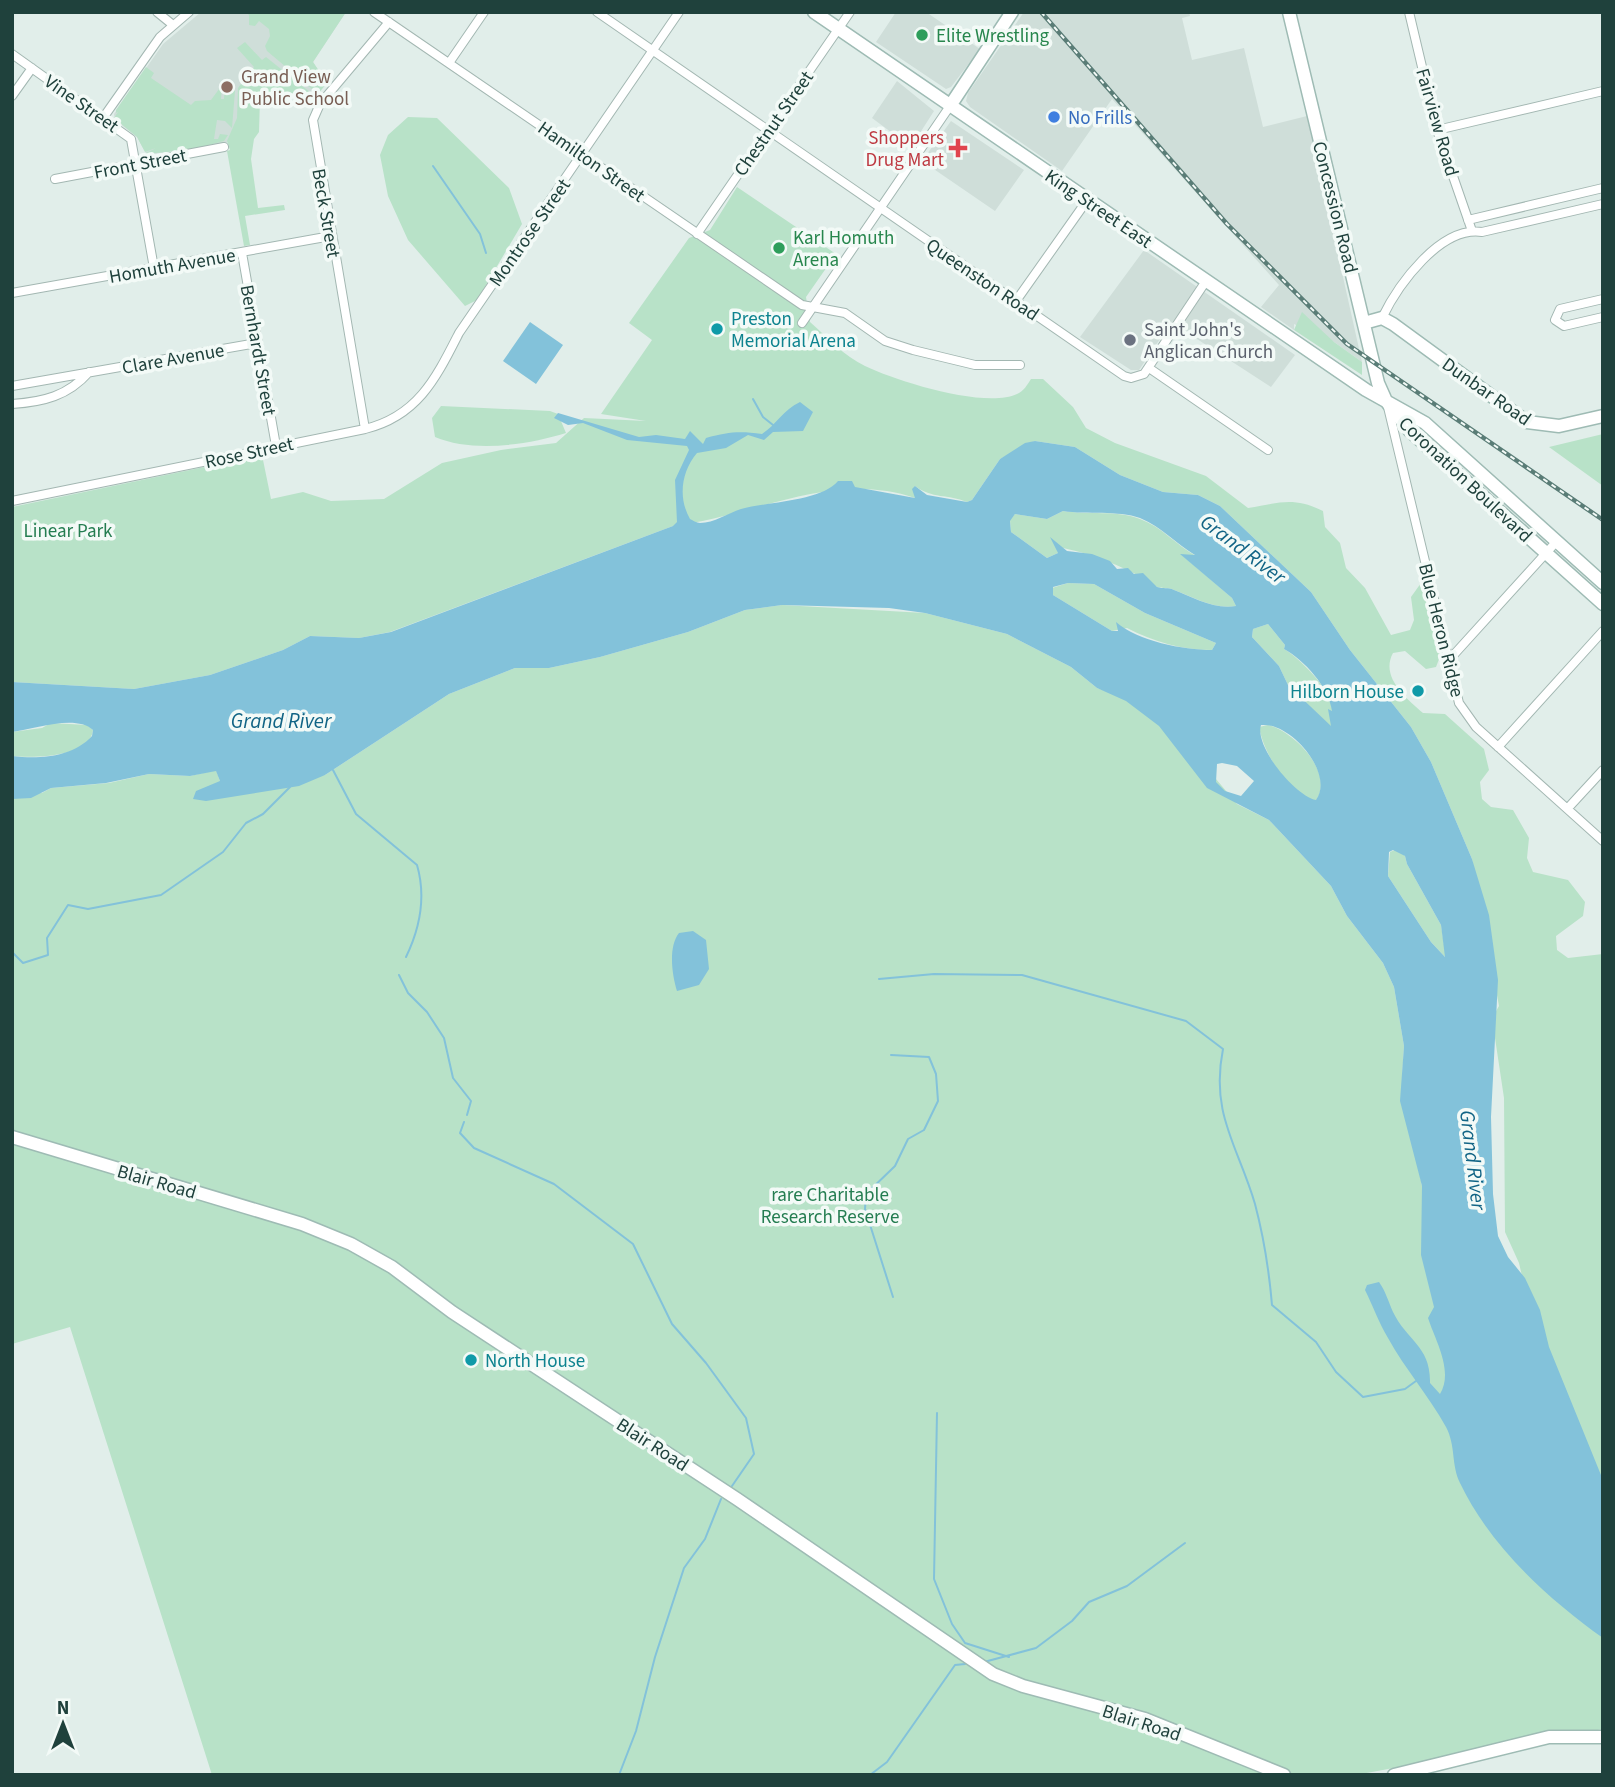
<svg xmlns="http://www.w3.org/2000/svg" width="1615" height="1787" font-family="'Source Sans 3',sans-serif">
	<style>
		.built { fill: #cfded9 }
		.green { fill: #b8e2c8 }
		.water { fill: #83c2da; fill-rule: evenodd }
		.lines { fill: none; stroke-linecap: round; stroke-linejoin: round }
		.stream { stroke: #83c2da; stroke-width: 2 }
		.street-casing { stroke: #a3b7b2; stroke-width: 10 }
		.secondary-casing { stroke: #9ebbb4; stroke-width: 15 }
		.street { stroke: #fff; stroke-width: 8 }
		.secondary { stroke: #fff; stroke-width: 12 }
		.rail-casing { stroke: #5a7d77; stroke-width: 4.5 }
		.rail { stroke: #f3faf7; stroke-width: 2; stroke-dasharray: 5; stroke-linecap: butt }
		.leisure-dot { fill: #2e9e5b; stroke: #f3faf7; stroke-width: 2.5 }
		.education-dot { fill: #8d6e63; stroke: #f3faf7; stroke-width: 2.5 }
		.shop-dot { fill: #3f7fe0; stroke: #f3faf7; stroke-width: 2.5 }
		.health-dot { fill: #e0444e; stroke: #f3faf7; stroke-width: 2.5 }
		.culture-dot { fill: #0f9aa8; stroke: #f3faf7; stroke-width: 2.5 }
		.worship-dot { fill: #6b7280; stroke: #f3faf7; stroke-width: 2.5 }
		.labels { text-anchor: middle; stroke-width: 7; stroke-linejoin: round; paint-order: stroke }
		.leisure-label { font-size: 19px; fill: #27864d; stroke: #f3faf7; text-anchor: start }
		.education-label { font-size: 19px; fill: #785e54; stroke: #f3faf7; text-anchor: start }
		.street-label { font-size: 19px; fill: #1f413c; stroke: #f3faf7 }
		.shop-label { font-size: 19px; fill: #366cbe; stroke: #f3faf7; text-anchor: start }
		.health-label { font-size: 19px; fill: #be3a42; stroke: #f3faf7; text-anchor: end }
		.culture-label { font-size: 19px; fill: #0d838f; stroke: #f3faf7; text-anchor: start }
		.worship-label { font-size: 19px; fill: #5b616d; stroke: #f3faf7; text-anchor: start }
		.park-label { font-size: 19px; fill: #247d51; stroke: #f3faf7 }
		.water-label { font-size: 21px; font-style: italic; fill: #116485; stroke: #f3faf7 }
	</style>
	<rect width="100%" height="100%" fill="#e1eeea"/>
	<!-- built -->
	<path class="built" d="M201 12H346L313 62 326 82 311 99 301 92 240 102 235 141 147 155 137 137 115 120 114 114 163 44Z
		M896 12H926L980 49 951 87 946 89 876 42Z
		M1024 12H1189L1190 16 1182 18 1192 60 1244 48 1263 127 1307 116 1362 362 1334 342 1294 324V330L1261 307 1279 285 1112 99 1062 171 970 107 966 101 968 93Z
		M897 81 934 111 911 147 872 118Z
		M951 121 1024 170 995 211 922 161Z
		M1144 250 1295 355 1271 387 1180 328 1168 327 1139 370H1131L1080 337Z"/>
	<!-- green -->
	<path class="green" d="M246 12H346L313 62 327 83 318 94 267 51 265 46 270 36 269 29 259 21 255 26 249 25V15Z
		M245 42 262 60 266 57 316 97 310 105V99L301 92 260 99 259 132 254 139 251 159 258 208 284 205 285 210 245 216 250 245 244 246 227 151 230 150 227 141 237 118 238 88 254 67 237 48Z
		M146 67 154 73 151 78 191 105 195 101 211 100 222 85 221 99H224L225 82 235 91 232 128 225 121 217 120 214 139H218L220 134 228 135 224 141 190 150 144 154 156 148 145 152 137 137 114 118 118 112 116 113V110Z
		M408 117 437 118 509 188 522 224 477 300 465 306 408 240 388 196 380 155 388 135Z
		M737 187 836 254 806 297 810 322C827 337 844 356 865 366 896 381 985 409 1017 394 1024 391 1027 385 1031 379H1043L1073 407 1086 428 1115 443 1206 476 1248 508C1279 503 1293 496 1323 511L1325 527 1340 543 1346 568 1365 588 1391 635 1410 630 1414 620 1411 597 1421 583 1441 654 1436 667 1426 669 1405 651 1393 653C1380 677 1406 698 1423 713L1445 714 1484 749 1489 770 1480 782 1482 799 1491 807 1513 810 1529 838 1527 858 1533 872 1568 880 1585 902 1583 916 1556 936 1557 950 1568 958 1603 954V1480L1549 1393 1519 1263 1505 1232 1504 1098 1492 1018 1499 1006 1472 859 1431 762 1411 727 1350 650 1311 592 1220 506 1198 495 1163 492 1120 475 1075 447 1035 441 1000 459 972 500 967 502C948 494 932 499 915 486V498C832 470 755 516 673 526L390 632 359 638 310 636 283 650 210 675 134 689 12 682V507L262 455 271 499 303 492 331 501 384 499 442 463 501 450 556 443 584 418 646 421 601 414 652 340 629 323 689 238 710 230Z
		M1302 312 1334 342 1362 362V375L1294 330Z
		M441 406 550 411 558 414 566 433C527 445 473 453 435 437L432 418Z
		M1603 434V486L1549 447Z
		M1063 511C1087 515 1118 510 1140 519 1162 527 1176 545 1196 556L1182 555 1232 598 1236 606C1214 610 1194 597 1174 590 1168 587 1163 589 1157 587 1131 569 1089 552 1057 547L1058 553 1047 558 1011 532 1010 520 1015 514 1047 519Z
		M1068 583 1094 584 1145 613 1216 643 1212 650C1182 650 1154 642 1127 628L1112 631 1053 595 1052 588Z
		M782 605 925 613 1007 634 1071 667 1097 688 1158 710 1237 804 1269 820 1331 886 1347 916 1383 963 1394 987 1404 1046 1402 1079 1422 1186V1203L1603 1637V1729L1356 1775H212L70 1327 12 1344V794L42 793 51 788 109 783 149 774 190 776 216 770 220 781 325 775 449 694 515 668H549L600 657 688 632 745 610Z
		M1268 624 1285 645 1284 649C1298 657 1332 690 1332 708 1332 711 1331 720 1331 727L1288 685 1279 666 1252 637 1253 629Z
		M51 723 87 725 93 730C90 758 32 758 12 756V732L42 728Z
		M1268 725C1295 732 1335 773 1316 801 1288 794 1264 754 1259 727Z
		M1397 849 1405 856 1407 864 1441 925 1446 958 1431 942 1388 876 1390 852Z"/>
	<!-- water -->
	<path class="water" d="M530 322 563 345 536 384 503 361Z
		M800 402 813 412 803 431 773 432 764 440 748 435 726 448 697 453C681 472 678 498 690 519 692 520 697 523 700 523 714 523 728 513 741 509 767 502 822 501 838 481H852L855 487 915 498 912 489 915 486 927 495 967 502 972 500 1000 459 1025 443 1035 441 1075 447 1120 475 1163 492 1198 495 1220 506 1311 592 1350 650 1411 727 1431 762 1472 859 1489 915 1498 980 1491 1117 1493 1194 1498 1236 1508 1257 1525 1278 1540 1310 1549 1347 1603 1480V1638C1547 1598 1490 1546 1460 1483 1451 1465 1456 1446 1446 1427 1429 1396 1405 1369 1388 1338 1379 1323 1373 1306 1365 1290L1367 1285 1379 1282C1386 1292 1388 1301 1393 1312 1407 1341 1431 1346 1430 1383L1440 1394C1454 1371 1435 1340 1428 1318L1434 1307 1421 1255 1422 1186 1400 1101 1404 1046 1394 987 1383 963 1347 916 1331 886 1269 820 1207 788 1159 726 1126 701 1097 688 1071 667 1007 634 925 613 889 608 782 605 745 610 688 632 600 657 549 668H515L449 694 325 775 299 786 206 801 193 799 196 791 220 781 216 771 190 776 149 774 106 783 51 788 31 798 12 799V756C38 759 72 758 92 736L93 730C76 714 34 729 12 732V682L134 689 210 675 283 650 310 636 359 638 391 632 673 526 677 522 675 480 689 450 687 446 627 440 583 423 568 425 554 418 558 413 639 437 656 435 685 439 690 431 703 444 706 438C728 432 739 431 762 434 777 424 783 410 800 402ZM1063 511C1087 515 1118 510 1140 518 1162 527 1176 544 1195 555L1180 554 1232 598 1236 606C1214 610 1193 597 1174 590 1168 587 1163 589 1157 587L1143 573 1134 574 1128 568 1117 569 1110 561 1092 554 1067 551 1050 537 1058 553 1047 558 1011 532 1010 521 1015 514 1047 519ZM1068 583 1094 584 1145 613 1216 643 1212 650C1183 650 1138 641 1116 622L1118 631H1112L1053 595V587ZM1268 624 1285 645 1284 649C1304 660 1329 687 1332 711L1328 709 1331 726 1288 685 1279 666 1252 637 1253 629ZM1261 725C1291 722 1335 774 1316 800 1295 796 1254 746 1261 725ZM1222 763 1237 766 1254 781 1241 796 1225 791 1216 782 1217 764ZM1393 850 1405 856 1407 864 1441 925 1445 957 1431 942 1388 876 1389 852Z
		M693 931 706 940 709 969 699 985 677 991C672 975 668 947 679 933Z"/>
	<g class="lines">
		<!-- stream -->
		<path class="stream" d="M433 166 480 234 486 253
			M753 399 763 417 773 425
			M333 770 356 814 417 865C426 896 420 928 406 957
			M12 952 23 963 48 955 47 938 68 905 88 909 161 895 223 852 246 823 263 814 290 787
			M399 975 408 993 427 1012 444 1038 453 1078 471 1101 467 1115
			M879 979 934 974 1022 975 1186 1021 1223 1049C1210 1114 1238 1146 1255 1204 1264 1238 1269 1270 1272 1305L1316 1342 1336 1372 1363 1397 1405 1389 1416 1381
			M891 1055 929 1057 936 1074 938 1101 924 1130 908 1139 895 1166 866 1194 865 1209 893 1297
			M464 1122 460 1133 474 1148 554 1184 633 1244 672 1324 706 1363 746 1418 754 1454 732 1486
			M937 1413 934 1579 952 1624 965 1643 1009 1657
			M984 1662 1036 1648 1072 1621 1089 1602 1127 1586 1185 1543
			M619 1775 636 1731 655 1657 684 1568 705 1539 721 1499
			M870 1775 887 1762 955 1665 965 1664"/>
		<!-- street casing -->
		<g class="street-casing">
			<path id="street" d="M157 12 173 25
				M374 12 802 305 845 313 885 341 913 350 975 365H1020
				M597 12 1124 376 1131 378 1144 374 1206 281
				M1409 12 1437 130 1472 231
				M12 54 131 139 154 268
				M449 63 484 12
				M12 96 32 68
				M103 118 160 37 189 12
				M1437 130 1603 91
				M55 179 224 147
				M1468 220 1603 188
				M697 234 850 12
				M242 253 276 446
				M12 293 331 236
				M1603 299 1560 309 1555 320 1564 326 1603 317
				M1016 301 1088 199
				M1382 318C1398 285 1440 226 1482 232L1603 204
				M802 323 950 106
				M1149 368 1268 450
				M12 386 257 343
				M12 404C43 402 68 396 89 372
				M1388 407 1459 703 1476 727 1603 841
				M365 429 313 120 320 104 389 22
				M12 501 365 429C418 416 436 378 459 333L679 12
				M1449 660 1557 541
				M1498 747 1603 631
				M1568 808 1603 770"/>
		</g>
		<!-- secondary casing -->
		<g class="secondary-casing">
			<path id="secondary" d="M814 12 1366 390 1425 423 1603 583
				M1289 12 1378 383 1386 401 1410 431 1603 604
				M950 106 1012 12
				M1364 323 1382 318 1393 324 1527 422 1559 426 1603 416
				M12 1137 302 1224 351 1244 392 1267 452 1312 737 1499 993 1674 1023 1686 1145 1719 1284 1775
				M1394 1775 1549 1737H1603"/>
		</g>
		<!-- street -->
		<use href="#street" class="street"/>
		<!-- secondary -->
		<use href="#secondary" class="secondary"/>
		<!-- rail casing -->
		<g class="rail-casing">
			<path id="rail" d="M1041 12 1227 224 1347 344 1603 520"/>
		</g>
		<!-- rail -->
		<use href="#rail" class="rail"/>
	</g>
	<!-- markers -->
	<g class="leisure-dot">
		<circle cx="922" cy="35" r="7"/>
		<circle cx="779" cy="248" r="7"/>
	</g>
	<circle class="education-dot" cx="227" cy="87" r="7"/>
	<circle class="shop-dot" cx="1054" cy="117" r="7"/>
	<path class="health-dot" d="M954.5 137.5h7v7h7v7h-7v7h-7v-7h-7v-7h7z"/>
	<g class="culture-dot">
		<circle cx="717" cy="329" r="7"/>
		<circle cx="1418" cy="691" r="7"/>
		<circle cx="471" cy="1360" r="7"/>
	</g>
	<circle class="worship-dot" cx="1130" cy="340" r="7"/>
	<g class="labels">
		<!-- leisure labels -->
		<g class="leisure-label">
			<text x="936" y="42">Elite Wrestling</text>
			<text x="793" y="244">Karl Homuth<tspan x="793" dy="22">Arena</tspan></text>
		</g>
		<!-- education labels -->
		<g class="education-label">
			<text x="241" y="83">Grand View<tspan x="241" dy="22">Public School</tspan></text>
		</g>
		<!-- street labels -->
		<g class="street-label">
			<text transform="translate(82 103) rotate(35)" y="7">Vine Street</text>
			<text transform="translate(1438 122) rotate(74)" y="7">Fairview Road</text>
			<text transform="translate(773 123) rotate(-55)" y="7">Chestnut Street</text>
			<text transform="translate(592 161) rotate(35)" y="7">Hamilton Street</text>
			<text transform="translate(140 163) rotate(-11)" y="7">Front Street</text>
			<text transform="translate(1336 207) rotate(76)" y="7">Concession Road</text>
			<text transform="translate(1099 208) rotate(34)" y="7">King Street East</text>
			<text transform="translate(327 213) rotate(80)" y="7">Beck Street</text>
			<text transform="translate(529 232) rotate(-55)" y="7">Montrose Street</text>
			<text transform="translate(172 265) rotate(-10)" y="7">Homuth Avenue</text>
			<text transform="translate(983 279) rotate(34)" y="7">Queenston Road</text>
			<text transform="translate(259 350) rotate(80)" y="7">Bernhardt Street</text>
			<text transform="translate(173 358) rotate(-10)" y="7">Clare Avenue</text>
			<text transform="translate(1487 391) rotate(35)" y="7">Dunbar Road</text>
			<text transform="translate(249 452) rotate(-12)" y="7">Rose Street</text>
			<text transform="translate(1466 479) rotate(43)" y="7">Coronation Boulevard</text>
			<text transform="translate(1442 630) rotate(76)" y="7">Blue Heron Ridge</text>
			<text transform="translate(157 1181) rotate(16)" y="7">Blair Road</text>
			<text transform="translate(653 1444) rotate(33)" y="7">Blair Road</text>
			<text transform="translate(1142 1722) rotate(18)" y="7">Blair Road</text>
		</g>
		<!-- shop labels -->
		<g class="shop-label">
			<text x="1068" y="124">No Frills</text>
		</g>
		<!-- health labels -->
		<g class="health-label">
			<text x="944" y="144">Shoppers<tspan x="944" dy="22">Drug Mart</tspan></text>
		</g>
		<!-- culture labels -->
		<g class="culture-label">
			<text x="731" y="325">Preston<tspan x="731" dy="22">Memorial Arena</tspan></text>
			<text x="1404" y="698" text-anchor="end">Hilborn House</text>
			<text x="485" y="1367">North House</text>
		</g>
		<!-- worship labels -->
		<g class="worship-label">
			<text x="1144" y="336">Saint John's<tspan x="1144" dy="22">Anglican Church</tspan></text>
		</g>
		<!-- park labels -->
		<g class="park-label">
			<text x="68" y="537">Linear Park</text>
			<text x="830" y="1201">rare Charitable<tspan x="830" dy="22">Research Reserve</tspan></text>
		</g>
		<!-- water labels -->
		<g class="water-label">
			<text transform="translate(1243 549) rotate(37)" y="7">Grand River</text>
			<text x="281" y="728">Grand River</text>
			<text transform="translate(1473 1160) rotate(83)" y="7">Grand River</text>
		</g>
	</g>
	<!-- border -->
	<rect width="1615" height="1787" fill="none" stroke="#1f413c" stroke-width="28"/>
	<!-- north arrow -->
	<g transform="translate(63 1724)" stroke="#f3faf7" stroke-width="5" paint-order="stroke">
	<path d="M0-5L12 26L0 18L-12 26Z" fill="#1f413c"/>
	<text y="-10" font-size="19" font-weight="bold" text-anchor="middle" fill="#1f413c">N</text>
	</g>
</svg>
